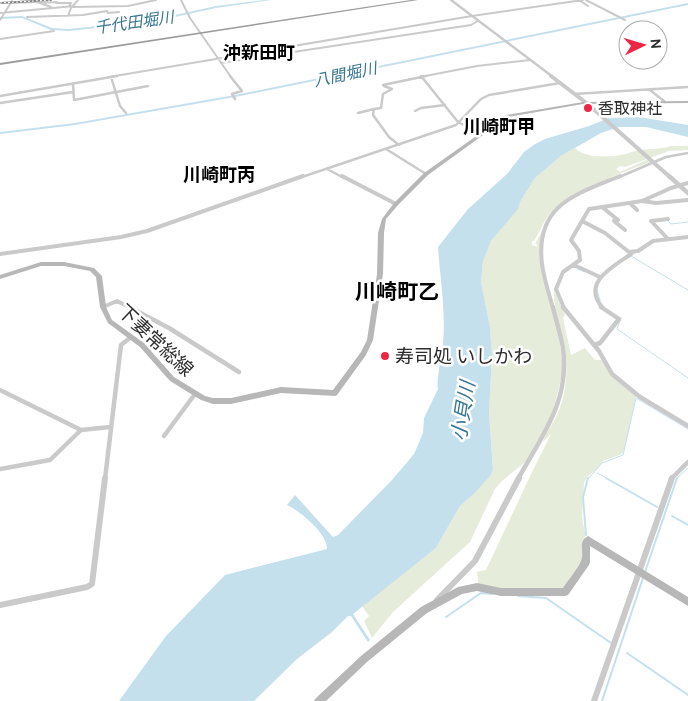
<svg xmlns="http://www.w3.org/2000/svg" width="688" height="701" font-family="Cabin,'Noto Sans JP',sans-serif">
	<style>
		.green { fill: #e5ecda }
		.water { fill: #c4e0ed }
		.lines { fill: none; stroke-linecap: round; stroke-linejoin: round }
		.stream-far1 { stroke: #c4e0ed; stroke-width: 1 }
		.stream { stroke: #c4e0ed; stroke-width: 2 }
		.river { fill: #c4e0ed; fill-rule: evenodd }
		.minor-far4 { stroke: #cacaca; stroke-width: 2 }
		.minor-far3 { stroke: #cacaca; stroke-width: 2.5 }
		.minor-far2 { stroke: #cacaca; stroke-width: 4 }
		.minor-far1 { stroke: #cacaca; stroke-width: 4.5 }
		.minor { stroke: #cacaca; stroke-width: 6 }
		.tertiary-far2 { stroke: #cacaca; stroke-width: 2.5 }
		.tertiary-far1 { stroke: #cacaca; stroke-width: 4 }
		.tertiary { stroke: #cacaca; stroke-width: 4.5 }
		.secondary { fill: #b7b7b7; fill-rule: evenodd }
		.trunk { fill: #9c9c9c; fill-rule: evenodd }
		.rail-casing { stroke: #828282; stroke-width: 2 }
		.rail { stroke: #fff; stroke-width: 1; stroke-dasharray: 2; stroke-linecap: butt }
		.poi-dot { fill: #ee2543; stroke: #fff; stroke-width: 2 }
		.labels { text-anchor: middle; stroke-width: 5; stroke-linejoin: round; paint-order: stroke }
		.far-water-label { font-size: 16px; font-style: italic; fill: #377693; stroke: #fff }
		.far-poi-label { font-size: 16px; fill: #2d2d2d; stroke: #fff; text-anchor: start }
		.far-quarter-label { font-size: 18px; font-weight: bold; fill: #000; stroke: #fff }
		.street-label { font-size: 19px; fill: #2d2d2d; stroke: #fff }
		.poi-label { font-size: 19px; fill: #2d2d2d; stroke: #fff; text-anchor: start }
		.water-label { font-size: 20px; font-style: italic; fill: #377693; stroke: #fff }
		.quarter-label { font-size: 21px; font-weight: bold; fill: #000; stroke: #fff }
	</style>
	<rect width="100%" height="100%" fill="#fff"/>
	<!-- green -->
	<path class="green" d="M671 146H688V150L669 151 625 167 620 166 616 169 620 172 648 159 651 162C629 169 570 193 552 211 544 219 540 232 534 241H532V245L537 247 536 242 542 231 541 258 560 343 563 370 552 416 525 462 502 481 495 489 470 542 393 612 372 638 364 621 369 616 362 606 436 548 460 506 475 493 491 475 493 469 489 414 492 355 490 327 481 282 483 262 491 241 517 209 520 202 535 178 561 156 575 148C585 159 611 157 625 154 628 154 632 151 636 151 648 148 659 150 671 146Z
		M554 290 565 315 563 318 571 355 585 348 595 360H602L607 368 636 396 625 447 622 454 603 461 597 469 588 476 584 483 582 517 585 534V562L569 586 558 592 479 587 477 572 486 570 533 470 551 434 543 442C546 432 553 424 557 415 567 393 568 369 565 346 562 327 553 309 554 290Z"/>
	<!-- water -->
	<path class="water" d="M639 117 688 125V137L646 127H619L601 133 561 156 535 178 520 202 518 209 491 241 483 262 481 282 490 327 492 355 489 414 493 469 491 475 475 493 460 506 436 548 353 614 370 640 368 642 351 616H348L332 632 297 659 254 701H119L166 636 225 575 327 549C328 534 299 510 287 505L295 495 333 537 338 535 392 480 414 454 423 433 424 418 438 389C436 383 442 353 443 343 446 312 440 278 438 247L468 209 507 174 524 152 535 144 545 139 589 126 609 118Z"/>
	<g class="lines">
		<!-- stream-far1 -->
		<path class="stream-far1" d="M668 221 671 224 688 222
			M635 253 631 256 688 290
			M577 269 585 272
			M597 289 600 300
			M621 318 617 329 688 378
			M597 473 608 479
			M588 479 602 463 623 455 636 398 688 429
			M676 479 688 468"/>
		<!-- stream -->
		<path class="stream" d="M606 478 657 507
			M672 516 688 525
			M586 535 583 497 588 478
			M645 572 677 478
			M518 596 546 598 611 643
			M446 617 481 593 492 594
			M627 653 688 695
			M602 701 643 578"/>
		<!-- river -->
		<path class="river" d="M264 0H271L216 8 152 22 69 31 51 30 22 18 0 19V17L22 16 52 28 69 29 152 20 216 6Z
			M688 3V5L235 97 75 125 0 134V132L75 123 235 95Z"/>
		<!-- minor-far4 -->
		<path class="minor-far4" d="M181 0 190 18 231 77
			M579 0 588 6
			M586 0 625 20
			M11 3 37 2 51 7
			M41 3 57 2
			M56 3H71L69 6
			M73 7 128 6 156 0
			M0 13 74 6
			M68 16 71 8 78 0
			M27 17 83 15 107 11 108 13 119 12
			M0 20 12 1
			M0 39 54 31
			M221 63 471 25 478 21
			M421 76 422 77
			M109 77 472 16 583 0
			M420 77 477 66 530 60"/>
		<!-- minor-far3 -->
		<path class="minor-far3" d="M230 76 242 91 232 94 235 99
			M421 76 458 122 481 134
			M111 77 120 106 126 113
			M73 84 74 100 148 86
			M383 85 426 76
			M384 86 392 89 383 94 381 108 374 109 373 115 389 137 399 145
			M650 90 665 102
			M574 94 688 87
			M0 96 117 76
			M0 103 73 92
			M415 111 421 108 445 105
			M358 113 374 109
			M386 149 426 174
			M327 169 344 178
			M299 178 456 125 481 99 489 95 560 83
			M617 178 666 157 688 153"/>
		<!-- minor-far2 -->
		<path class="minor-far2" d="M342 176 396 204
			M642 201 656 203 688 200
			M630 203 637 210
			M602 207 618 220 614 221 625 230
			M668 219 651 221 668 239
			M582 221 605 233 629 252 638 251 653 241 688 237
			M0 254 121 237 147 231 303 176
			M574 265 600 277
			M103 307 117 301 131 308
			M553 308C549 294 544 279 542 264 535 205 574 195 620 176
			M564 308 556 289 563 272 580 260 579 251 571 240 589 209 642 201 671 188 688 183
			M603 308C580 283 614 266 631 254V252"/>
		<!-- minor-far1 -->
		<path class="minor-far1" d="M129 307 169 328 239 372
			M563 307 599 351 612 374 640 397 688 426
			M594 345 600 343 619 319 601 307
			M0 390 81 430
			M164 436 195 394
			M0 469 50 460 81 430 110 427
			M105 479 121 345 131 337
			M518 479C542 435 570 402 563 348 561 335 556 321 553 307
			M671 479 688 462"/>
		<!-- minor -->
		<path class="minor" d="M437 600 475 561 519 478
			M0 605 87 587 92 584 105 478
			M594 701 672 478"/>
		<!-- tertiary-far2 -->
		<path class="tertiary-far2" d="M451 0 553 77"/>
		<!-- tertiary-far1 -->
		<path class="tertiary-far1" d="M551 76 589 105 671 178"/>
		<!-- tertiary -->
		<path class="tertiary" d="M669 176 688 193"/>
		<!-- secondary -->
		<path class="secondary" d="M688 101V103L583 104 508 117 428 175 398 205 386 219 384 233 383 274 373 340 366 355 337 395 335 396 281 393 231 404H213L201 400 170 381 140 347 108 323 100 307 96 277 90 271 64 266H41L0 279V275L41 262H64L94 268 102 276 106 307 112 320 144 343 174 377 205 396 213 398H231L281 387 333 390 361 352 367 340 377 274 378 233 382 219 394 203 424 173 506 115 583 102Z
			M588 536 688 597V606L590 546V562L589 565 568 595 565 596H501L477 591 462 594 427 613 367 662 326 701H314L316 698 361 656 421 607 458 587 477 583 501 588H563C567 582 579 567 581 561 585 552 577 542 588 536Z"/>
		<!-- trunk -->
		<path class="trunk" d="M411 0H418L0 65V63Z"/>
		<!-- rail casing -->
		<g class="rail-casing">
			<path id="rail" d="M0 3 51 0"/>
		</g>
		<!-- rail -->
		<use href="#rail" class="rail"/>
	</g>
	<!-- markers -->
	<g class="poi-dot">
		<circle cx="588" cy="108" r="5"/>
		<circle cx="385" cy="356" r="5"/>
	</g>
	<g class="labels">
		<!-- far-water labels -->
		<g class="far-water-label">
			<text transform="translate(134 22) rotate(-8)" y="6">千代田堀川</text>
			<text transform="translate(345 74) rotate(-12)" y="6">八間堀川</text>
		</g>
		<!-- far-poi labels -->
		<g class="far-poi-label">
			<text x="598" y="114">香取神社</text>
		</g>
		<!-- far-quarter labels -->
		<g class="far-quarter-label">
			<text x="259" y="59">沖新田町</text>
			<text x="499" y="133">川崎町甲</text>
			<text x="219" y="181">川崎町丙</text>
		</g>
		<!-- street labels -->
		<g class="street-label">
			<text transform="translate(156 340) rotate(43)" y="7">下妻常総線</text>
		</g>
		<!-- poi labels -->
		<g class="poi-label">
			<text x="395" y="363">寿司処 いしかわ</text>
		</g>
		<!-- water labels -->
		<g class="water-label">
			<text transform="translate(463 411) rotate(-81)" y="7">小貝川</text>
		</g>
		<!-- quarter labels -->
		<g class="quarter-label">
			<text x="397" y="299">川崎町乙</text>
		</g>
	</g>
	<!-- north arrow -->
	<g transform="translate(643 45) rotate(85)"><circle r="24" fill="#ffffff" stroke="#ababab"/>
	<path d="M0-4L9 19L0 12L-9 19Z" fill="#ee2543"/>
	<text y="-8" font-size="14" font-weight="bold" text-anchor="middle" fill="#2d2d2d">N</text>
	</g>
</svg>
